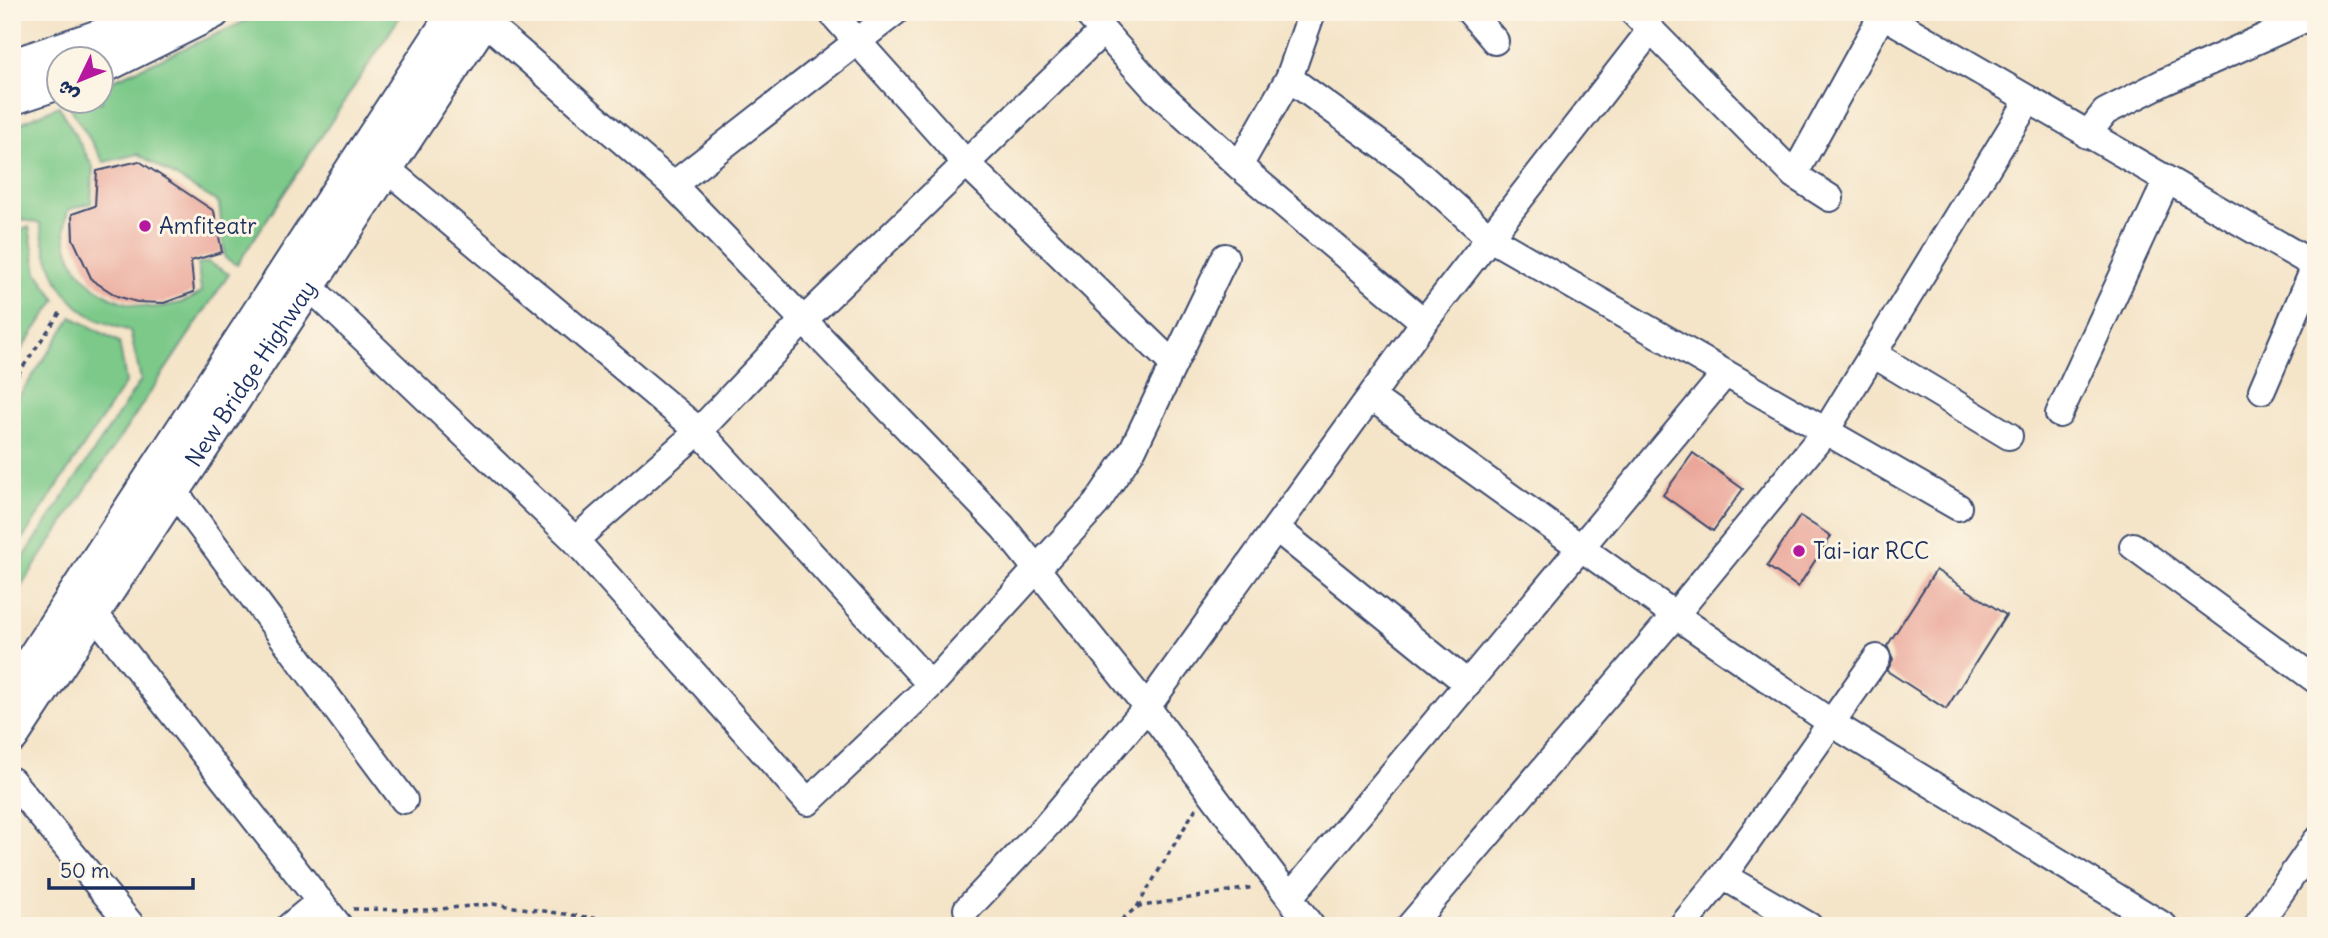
<svg xmlns="http://www.w3.org/2000/svg" width="2328" height="938" font-family="Delius,'Playpen Sans Arabic',sans-serif">
	<style>
		.green { fill: #7bc989; stroke: #4b7c74; stroke-width: 2 }
		.building { fill: #eaa699 }
		.lines { fill: none; stroke-linecap: round; stroke-linejoin: round }
		.minor-casing { stroke: #3c4a6e; stroke-width: 30 }
		.major-casing { stroke: #3c4a6e; stroke-width: 37 }
		.path { stroke: #3c4a6e; stroke-width: 3.5; stroke-dasharray: 5 5; stroke-linecap: butt }
		.minor { stroke: #fff; stroke-width: 26 }
		.major { stroke: #fff; stroke-width: 33 }
		.poi-dot { fill: #b5179e; stroke: #fcf5e5; stroke-width: 2.5 }
		.labels { text-anchor: middle; stroke-width: 6; stroke-linejoin: round; paint-order: stroke }
		.poi-label { font-size: 23px; fill: #1b2f5e; stroke: #fcf5e5; text-anchor: start }
		.street-label { font-size: 23px; fill: #1b2f5e; stroke: #fcf5e5 }
	</style>
	<rect width="100%" height="100%" fill="#fcf5e5"/>
	<filter id="ink" filterUnits="userSpaceOnUse"><feTurbulence type="fractalNoise" baseFrequency=".0143" numOctaves="2"/><feDisplacementMap in="SourceGraphic" scale="14" xChannelSelector="R" yChannelSelector="G"/><feConvolveMatrix kernelMatrix="1 2 1 2 8 2 1 2 1" color-interpolation-filters="sRGB"/></filter>
	<filter id="wash" filterUnits="userSpaceOnUse"><feTurbulence type="fractalNoise" baseFrequency=".00686" numOctaves="4" result="noise"/><feDisplacementMap in="SourceGraphic" scale="28" xChannelSelector="R" yChannelSelector="G"/><feGaussianBlur stdDeviation="1.57" result="paint"/><feColorMatrix in="noise" values="0 0 0 0 0 0 0 0 0 0 0 0 0 0 0 0 0 1.4 0 .05"/><feComposite in="paint" operator="in"/></filter>
	<g filter="url(#wash)">
		<rect width="100%" height="100%" fill="#f4e4c8"/>
		<!-- green -->
		<path class="green" d="M266 12H403L237 265 225 258 219 203 138 154 104 162 67 102H102V85Z
			M59 106 93 167 91 203 68 210C50 270 117 318 171 305 181 303 193 300 201 292L198 264 208 262 229 274 12 600V575L141 380 130 331C118 326 104 324 93 317 58 297 46 260 40 223L12 218V127Z
			M29 227 37 272 56 300 12 363V233Z
			M72 317 119 342 126 382 12 555V407Z"/>
		<g id="blocks">
			<!-- building -->
			<path class="building" d="M139 161 214 211 222 252 191 261 194 292 164 303 137 302 117 296 92 280 73 239 72 214 95 206 97 171Z
				M1693 453 1743 489 1713 531 1663 495Z
				M1800 516 1831 536 1798 587 1767 566Z
				M1936 570 2006 615 1946 709 1887 671 1893 659 1887 646Z"/>
		</g>
	</g>
	<g filter="url(#ink)">
		<use href="#blocks" fill-opacity="0" stroke="#3c4a6e" stroke-width="2"/>
		<g class="lines">
			<!-- minor casing -->
			<g class="minor-casing">
				<path id="minor" d="M474 12 673 185 1003 527 1147 707 1311 926
					M831 12 965 162 1173 364
					M1086 12 1156 90 1239 166 1424 322
					M1470 12 1495 41
					M1633 12 1794 175 1830 198
					M1878 12 2316 266
					M1289 78 1410 166 1490 238 1958 507
					M2087 135 2105 112 2164 82 2316 14
					M1239 166 1289 78 1312 12
					M387 169 699 431 931 685
					M1794 175 1882 15
					M673 185 895 12
					M309 286 575 540 808 802 931 685 1096 504 1133 449 1225 257
					M1873 354 2009 436
					M2262 390 2316 264
					M1371 397 1675 615 1833 724 2164 926
					M2059 414 2167 180
					M174 491 404 800
					M1276 528 1468 684
					M575 540 699 431 804 320 1103 31
					M2133 546 2316 680
					M94 613 339 926
					M12 781 132 926
					M1723 876 1809 926
					M1290 897 1725 374
					M967 909 1047 825 1147 707 1424 322 1650 31
					M290 926 320 901
					M1410 926 1675 615 1825 432 2028 101
					M1682 926 1723 876 1877 658
					M2257 926 2316 841"/>
			</g>
			<!-- major casing -->
			<g class="major-casing">
				<g id="major">
					<path d="M12 66 101 36 145 12"/>
					<path d="M102 67 213 12"/>
					<path d="M12 98 60 82"/>
					<path d="M12 691 455 12"/>
					<path id="s1" d="M12 736 489 12"/>
				</g>
			</g>
			<!-- path -->
			<path class="path" d="M12 383 62 310
				M1137 907 1255 887
				M353 909 429 910 493 904 651 926
				M1114 926 1137 907 1196 808"/>
			<!-- minor -->
			<use href="#minor" class="minor"/>
			<!-- major -->
			<use href="#major" class="major"/>
		</g>
	</g>
	<!-- markers -->
	<g class="poi-dot">
		<circle cx="145" cy="226" r="7"/>
		<circle cx="1799" cy="551" r="7"/>
	</g>
	<g class="labels">
		<!-- poi labels -->
		<g class="poi-label">
			<text x="159" y="234">Amfiteatr</text>
			<text x="1813" y="559">Tai-iar RCC</text>
		</g>
		<!-- street labels -->
		<g class="street-label">
			<text dy="8" stroke="none"><textPath href="#s1" startOffset="434">New Bridge Highway</textPath></text>
		</g>
	</g>
	<!-- margin -->
	<rect width="2328" height="938" fill="none" stroke="#fcf5e5" stroke-width="42"/>
	<!-- north arrow -->
	<g transform="translate(80 80) rotate(227)"><circle r="33" fill="#fcf5e5" stroke="#a2a6af" stroke-width="2"/>
	<path d="M0-5L12 26L0 18L-12 26Z" fill="#b5179e"/>
	<text y="-10" font-size="19" font-weight="bold" text-anchor="middle" fill="#1b2f5e">ش</text>
	</g>
	<!-- scale -->
	<path d="M49 878v10h144v-10" fill="none" stroke="#1b2f5e" stroke-width="3.5"/>
	<text x="60" y="878" font-size="21" fill="#1b2f5e" stroke="#fcf5e5" stroke-width="5" paint-order="stroke">50 m</text>
</svg>
